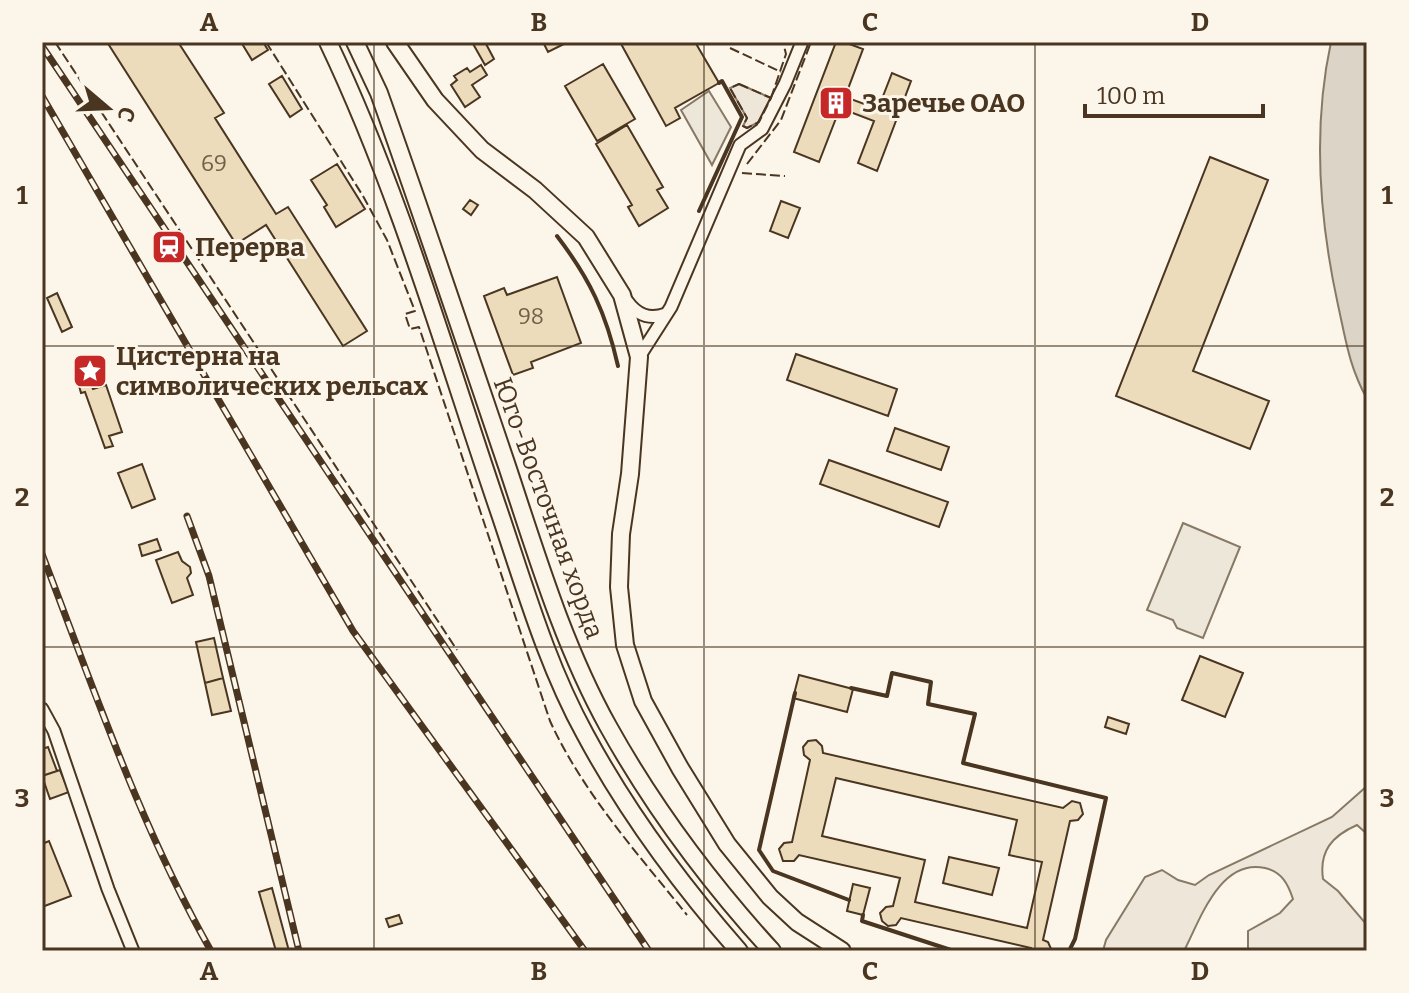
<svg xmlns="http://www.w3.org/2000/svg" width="1409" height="993" font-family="Bitter,serif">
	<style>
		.green { fill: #ede6d9; stroke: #887966; stroke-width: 2 }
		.parking { fill: #ede7d9; stroke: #887966; stroke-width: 2 }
		.water { fill: #dcd4c6; stroke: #887966; stroke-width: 2 }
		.building { fill: #ecdcbc; stroke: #4a3520; stroke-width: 2; fill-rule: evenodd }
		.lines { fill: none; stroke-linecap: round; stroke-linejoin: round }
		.minor-casing { stroke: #4a3520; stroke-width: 15 }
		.secondary-casing { stroke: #4a3520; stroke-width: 20 }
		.primary-casing { stroke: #4a3520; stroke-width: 20 }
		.minor { stroke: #fbf6e9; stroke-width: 11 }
		.secondary { stroke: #fbf6e9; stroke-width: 16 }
		.primary { stroke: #fbf6e9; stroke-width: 16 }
		.rail-casing { stroke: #4a3520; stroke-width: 7 }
		.rail { stroke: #fbf6e9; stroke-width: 4; stroke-dasharray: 12; stroke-linecap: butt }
		.fence { stroke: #4a3520; stroke-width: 2; stroke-dasharray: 10 4; stroke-linecap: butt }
		.wall { stroke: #4a3520; stroke-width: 4 }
		.grid { fill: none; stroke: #4a3520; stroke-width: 2; stroke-opacity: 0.55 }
		.labels { text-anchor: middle; stroke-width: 6; stroke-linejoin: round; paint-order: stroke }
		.number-label { font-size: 22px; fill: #725f47 }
		.poi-label { font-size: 26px; font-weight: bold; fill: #4a3520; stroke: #fbf6e9; text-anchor: start }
		.street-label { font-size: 26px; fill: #4a3520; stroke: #fbf6e9 }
		.neatline { fill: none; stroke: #4a3520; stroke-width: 3 }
		.grid-label { font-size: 26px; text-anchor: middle; font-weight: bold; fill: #4a3520 }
	</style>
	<rect width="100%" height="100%" fill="#fbf6e9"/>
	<!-- green -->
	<path class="green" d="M739 84 771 98 759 122 747 128 743 126 747 118 730 88Z
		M1367 786V834L1357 825C1332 836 1319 851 1323 879L1338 891 1367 925V951L1248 950V931L1280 913 1293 899C1288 884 1282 872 1265 868 1220 858 1200 920 1184 951H1103L1106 940 1145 877 1162 870 1178 880 1195 885 1209 875 1332 817Z"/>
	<!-- parking -->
	<path class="parking" d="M709 91 731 127 712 165 681 110Z
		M1183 523 1240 547 1203 638 1177 628 1173 620 1147 610Z"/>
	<!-- water -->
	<path class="water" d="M1331 42H1367V399C1349 366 1346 341 1338 305 1319 218 1312 130 1331 42Z"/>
	<!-- building -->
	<path class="building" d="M107 42H178L224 113 215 118 276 214 288 207 367 331 343 346 266 225 236 244Z
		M241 42H263L268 50 252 60Z
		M472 42H485L494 59 485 65Z
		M543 42H563L564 44 548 52Z
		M620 42H695L719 83 675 108 680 118 666 126Z
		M836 42H844L863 49 845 97 878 109 892 73 911 81 877 171 858 163 874 121 840 108 819 162 794 152Z
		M603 64 635 119 597 141 565 86Z
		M481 65 487 75 472 85 480 97 465 107 451 85 457 80 454 76 467 68 470 72Z
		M282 76 302 109 290 117 269 84Z
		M627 125 663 187 657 190 668 208 639 226 628 207 632 205 596 144Z
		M1210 157 1268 180 1193 371 1269 401 1250 449 1116 396Z
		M337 164 365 209 336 227 324 207 327 205 311 180Z
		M470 200 478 205 471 215 463 209Z
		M781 201 800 208 788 238 770 231Z
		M557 277 581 343 531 362 533 368 513 375 484 296 504 288 507 295Z
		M57 293 72 327 62 332 47 298Z
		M796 354 897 389 888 416 787 380Z
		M89 379 93 389 106 385 122 432 109 436 113 446 105 448 85 392 81 393 78 382Z
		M895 428 949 447 941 470 887 451Z
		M829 460 948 502 939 527 820 484Z
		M142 464 155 499 132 508 118 473Z
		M157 539 161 550 142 556 139 545Z
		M178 552 182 561 190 567 191 573 187 578 193 595 172 603 156 560Z
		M214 638 223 678 205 683 196 642Z
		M1200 656 1243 673 1225 717 1182 700Z
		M799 675 853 689 847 712 793 698Z
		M223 678 231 711 212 715 205 683Z
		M1108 717 1129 724 1126 734 1105 727Z
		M816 740 822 746 823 753 1063 808 1072 801 1080 803 1083 814 1078 820 1070 821 1043 940 1048 942 1052 951H1031V948L901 918 896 925 888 926 882 921 880 913 886 907 893 906 900 878 799 855 794 861H783L779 849 784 843 792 842 810 760 804 755 803 747 808 741ZM836 778 1017 820 1009 855 1042 862 1027 928 915 902 925 860 822 836Z
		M48 747 57 771 42 776V749Z
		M60 770 69 792 50 799 42 776Z
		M49 841 71 896 42 907V844Z
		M949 857 999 868 992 895 943 883Z
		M853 884 870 888 863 915 847 911Z
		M272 888 289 951H276L259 892Z
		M399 915 402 923 389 927 386 919Z"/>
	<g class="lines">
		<!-- minor casing -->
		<g class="minor-casing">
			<path id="minor" d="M627 301C637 315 649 320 666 314
				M639 357 671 307 740 145 762 129 785 84 802 42
				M42 709 54 731 108 889 133 951"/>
		</g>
		<!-- secondary casing -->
		<g class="secondary-casing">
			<path id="secondary" d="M395 42 435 100 482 150 535 190 586 237 622 295 639 357 630 474 621 534 619 587 625 645 643 701 680 768 727 844 770 897 797 922 842 951"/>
		</g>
		<!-- primary casing -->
		<g class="primary-casing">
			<path id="primary" d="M328 42C400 193 446 356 500 514 525 588 547 665 585 734 627 812 681 885 739 951
				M355 42 379 93C423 217 465 342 507 466 536 553 563 645 608 726 653 807 709 882 772 951"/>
		</g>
		<!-- minor -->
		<use href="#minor" class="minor"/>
		<!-- secondary -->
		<use href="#secondary" class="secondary"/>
		<!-- primary -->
		<use href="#primary" class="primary"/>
		<!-- rail casing -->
		<g class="rail-casing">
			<path id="rail" d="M42 46 649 951
				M42 96 353 631 585 951
				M187 516 209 576 299 951
				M42 554C94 689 140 826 211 951"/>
		</g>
		<!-- rail -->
		<use href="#rail" class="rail"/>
		<!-- fence -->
		<path class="fence" d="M55 42 457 650
			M266 42 363 196 387 240 415 311 405 314 410 329 419 327 550 721C583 793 638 854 687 915
			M730 48 781 72
			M739 84 771 98 759 122 747 128 743 126 747 118 730 88Z
			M771 98 786 54 783 42
			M747 164 781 120 811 42
			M742 173 785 176"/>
		<!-- wall -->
		<path class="wall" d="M699 211 742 117 722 81 719 83
			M557 236C590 279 606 313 618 366
			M851 688 887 696 892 673 931 682 928 704 975 714 963 763 1106 798 1075 939 1069 951
			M795 693 759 850 773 871 849 900
			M863 915 862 921 954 951"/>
	</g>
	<!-- grid -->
	<path class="grid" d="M374 42V951M704 42V951M1035 42V951M42 346H1367M42 647H1367"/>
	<!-- icons -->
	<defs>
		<g id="building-square" transform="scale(1.8)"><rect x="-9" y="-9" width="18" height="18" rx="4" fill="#c62828" stroke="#fbf6e9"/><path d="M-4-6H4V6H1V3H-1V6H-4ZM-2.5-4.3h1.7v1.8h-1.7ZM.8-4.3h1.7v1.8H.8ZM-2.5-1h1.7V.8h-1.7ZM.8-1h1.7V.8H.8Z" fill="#fff"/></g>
		<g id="station-square" transform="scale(1.8)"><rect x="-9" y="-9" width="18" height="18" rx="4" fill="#c62828" stroke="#fbf6e9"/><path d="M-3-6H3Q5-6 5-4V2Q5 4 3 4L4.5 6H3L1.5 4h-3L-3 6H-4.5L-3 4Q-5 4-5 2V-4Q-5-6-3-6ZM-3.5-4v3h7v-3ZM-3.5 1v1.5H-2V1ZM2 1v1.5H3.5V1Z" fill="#fff"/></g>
		<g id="sight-square" transform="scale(1.8)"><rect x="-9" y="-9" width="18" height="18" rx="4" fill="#c62828" stroke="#fbf6e9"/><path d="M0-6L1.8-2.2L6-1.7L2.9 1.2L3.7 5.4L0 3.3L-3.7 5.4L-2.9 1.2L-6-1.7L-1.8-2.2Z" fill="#fff"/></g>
	</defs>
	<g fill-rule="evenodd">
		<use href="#building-square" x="836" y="103"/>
		<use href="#station-square" x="169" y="247"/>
		<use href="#sight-square" x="90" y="371"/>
	</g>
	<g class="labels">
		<!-- number labels -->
		<g class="number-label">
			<text x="214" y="171">69</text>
			<text x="531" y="324">98</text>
		</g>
		<!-- poi labels -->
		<g class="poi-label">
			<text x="862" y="112">Заречье ОАО</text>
			<text x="195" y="256">Перерва</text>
			<text x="116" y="365">Цистерна на<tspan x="116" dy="30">символических рельсах</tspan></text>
		</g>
		<!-- street labels -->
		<g class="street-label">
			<text transform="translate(549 508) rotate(70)" y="9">Юго-Восточная хорда</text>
		</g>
	</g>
	<!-- border -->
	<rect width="1409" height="993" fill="none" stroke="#fbf6e9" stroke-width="88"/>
	<!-- north arrow -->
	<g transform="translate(108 108) rotate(109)" stroke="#fbf6e9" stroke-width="6" paint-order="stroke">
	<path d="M0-6L14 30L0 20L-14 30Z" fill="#4a3520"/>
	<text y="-12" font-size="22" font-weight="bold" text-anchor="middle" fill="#4a3520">С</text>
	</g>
	<!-- scale -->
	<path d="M1085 104v12h178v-12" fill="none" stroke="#4a3520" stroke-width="4"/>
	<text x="1097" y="104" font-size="24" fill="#4a3520" stroke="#fbf6e9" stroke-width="6" paint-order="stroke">100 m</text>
	<rect x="44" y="44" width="1321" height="905" class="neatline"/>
	<g class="grid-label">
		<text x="209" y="31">A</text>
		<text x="539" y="31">B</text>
		<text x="870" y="31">C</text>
		<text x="1200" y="31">D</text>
		<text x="22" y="204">1</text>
		<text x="1387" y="204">1</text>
		<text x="22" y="506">2</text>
		<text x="1387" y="506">2</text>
		<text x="22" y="807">3</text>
		<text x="1387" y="807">3</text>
		<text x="209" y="980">A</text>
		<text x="539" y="980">B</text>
		<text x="870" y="980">C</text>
		<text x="1200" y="980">D</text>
	</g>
</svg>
